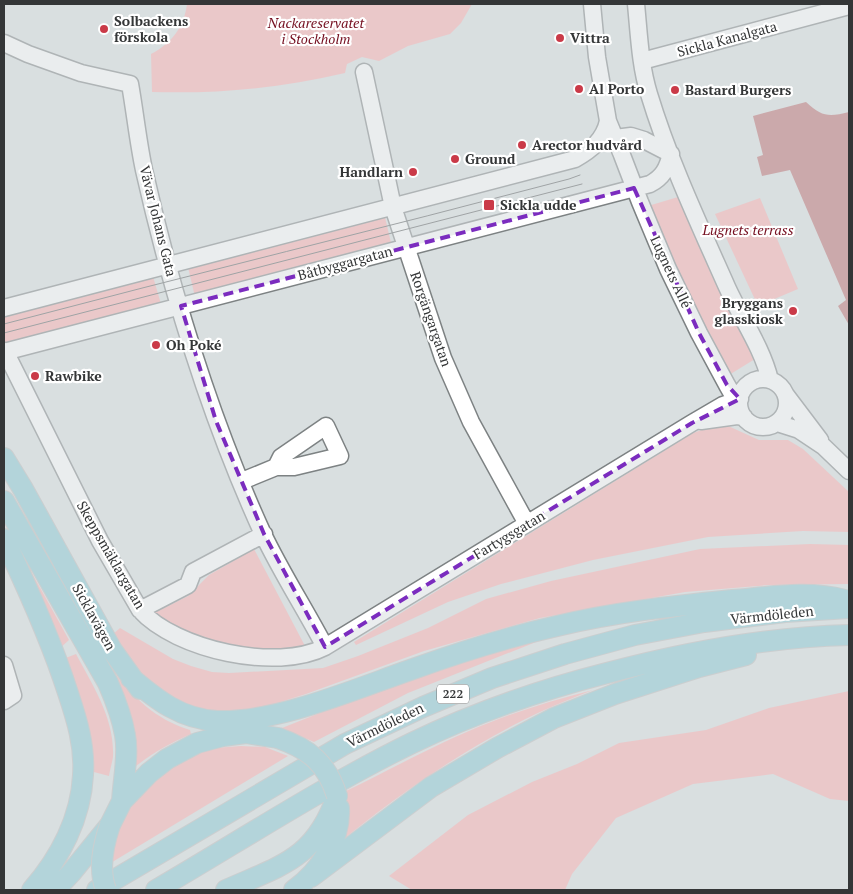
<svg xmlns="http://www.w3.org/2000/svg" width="853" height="894" font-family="'PT Serif',serif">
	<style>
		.green { fill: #feaeae }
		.water { fill: #ba696a }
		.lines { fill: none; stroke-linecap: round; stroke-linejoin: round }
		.minor-casing { stroke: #7d8283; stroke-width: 19 }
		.major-casing { stroke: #babbbb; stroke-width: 22 }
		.minor { stroke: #fff; stroke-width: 16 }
		.major { stroke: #86c8d3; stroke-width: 20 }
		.tram { stroke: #595c5d; stroke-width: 1 }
		.major-bridge-casing { stroke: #babbbb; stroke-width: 22; stroke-linecap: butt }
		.major-bridge { stroke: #86c8d3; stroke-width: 20 }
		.marked { fill: none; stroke: #7b2cbf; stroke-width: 4; stroke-dasharray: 10 6; stroke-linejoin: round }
		.poi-dot { fill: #ca3a48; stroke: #fff; stroke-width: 2 }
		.labels { text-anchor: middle; stroke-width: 4.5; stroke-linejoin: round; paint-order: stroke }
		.shield { fill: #fff; stroke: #717273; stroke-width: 1 }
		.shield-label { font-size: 12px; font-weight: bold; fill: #343637 }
		.poi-label { font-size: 14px; font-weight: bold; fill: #343637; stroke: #fff; text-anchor: start }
		.park-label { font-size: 14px; font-style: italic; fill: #750f20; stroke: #fff }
		.street-label { font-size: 14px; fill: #343637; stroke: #fff }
	</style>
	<rect width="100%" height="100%" fill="#d9dfe0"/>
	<!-- green -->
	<path class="green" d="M187 4H472L461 23 450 34 408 46 379 61 362 57 347 64 345 73C280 88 219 94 152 92L151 54C172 43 184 27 187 4Z
		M678 197 729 310 755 359 729 375 701 323 648 206Z
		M760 198 798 289 758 306 715 214Z
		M384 213 392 247 195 297 187 263Z
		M152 273 161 304 4 345V313Z
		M726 425 759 440H788L803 449 849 492V532L803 531 708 537 593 560 501 584 448 602 356 645 354 642 693 433 713 426Z
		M810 544 849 545V584L769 585 685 592 540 618 424 651 306 694 245 713H201L177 705 137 671 112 635 120 628 173 659 191 666 212 672 229 673 323 668 358 656 428 628 486 599 551 581 700 549Z
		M254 549 305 646C276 649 248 652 220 646 200 642 171 624 154 613L188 596 209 575Z
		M22 555 69 640 59 649Z
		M541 640 408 693 314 742 282 728 360 697 478 658Z
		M76 654C93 686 115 719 113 757 112 763 110 770 109 776L90 771 63 659Z
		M108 669 112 670C136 699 153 718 190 730L191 734C168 744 149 755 130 771Z
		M593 690C575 697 557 704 540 712 468 746 400 793 339 843L347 807 346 791C394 768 441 741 491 722 524 709 558 699 593 690Z
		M849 691V801L830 799 773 774 693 784 616 818 572 874 565 890H412L389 876 468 815 532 782 577 764 619 743 706 730 769 708Z
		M241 746 265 747 288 756 109 864 117 831 137 795 151 779 198 752 215 748Z"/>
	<!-- water -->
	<path class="water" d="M806 102C822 117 829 117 849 112V325L838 306 846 300 790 170 762 176 757 157 763 155 753 116Z"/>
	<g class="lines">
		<!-- minor casing -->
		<g class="minor-casing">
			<path id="minor" d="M592 4 597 57 608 121 622 155 640 202 668 269 699 333 727 385 731 392 740 397
				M636 4C639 34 640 65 649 94 669 160 699 224 727 287 741 318 762 347 770 380
				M4 43 28 54 81 73 130 84C135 112 138 142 144 170 172 294 210 418 263 534 281 572 305 609 325 647
				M642 61 849 6
				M364 72 393 207 443 358 471 422 527 524
				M607 139 631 136 644 140 671 154
				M4 308 575 159C591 150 604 140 608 121
				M5 351 100 541 140 610C176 650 277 672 325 647L692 423 723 405 740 399
				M4 352 650 184C663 177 667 169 671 154
				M739 403a24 24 0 1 1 48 0a24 24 0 1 1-48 0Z
				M786 395 820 440
				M701 421 737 416 744 417
				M777 423 799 430 823 446 849 471
				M242 481 276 467H294L340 456 326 426 281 457 276 467
				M140 610 188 585 193 572 264 534
				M4 665 13 695 4 701"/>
		</g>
		<!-- major casing -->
		<g class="major-casing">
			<path id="major" d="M4 458 23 489 112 650 140 689
				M4 501 108 683C115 699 122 717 125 735 129 755 123 780 122 801
				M4 539C28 589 51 640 68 693 77 720 85 746 83 775 81 818 60 858 32 890
				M131 678C157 700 181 719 217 721 277 723 355 689 413 669 460 652 508 637 557 626 615 612 674 606 732 600 769 597 809 590 845 600
				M311 877 431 787 497 748 554 718 615 694 699 667 746 655
				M55 890 71 873 110 825 122 801 149 773 167 759 197 743 223 736 246 733 278 738
				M97 890 345 744 423 707 492 678 565 654 635 635 704 622 785 612 849 608
				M156 890C240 841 324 786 412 743 474 713 540 690 607 673 686 652 767 637 849 635
				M226 890C282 865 315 859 337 796
				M294 890C319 872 341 840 339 808"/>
		</g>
		<!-- minor -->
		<use href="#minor" class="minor"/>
		<!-- major -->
		<use href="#major" class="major"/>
		<!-- tram -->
		<path class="tram" d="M4 324C192 274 381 229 569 179L580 175
			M4 333 582 184"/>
		<!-- major-bridge casing -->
		<g class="major-bridge-casing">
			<path id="major-bridge" d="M278 738C310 749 327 764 337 796
				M106 890C98 869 103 846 110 825"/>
		</g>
		<!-- major-bridge -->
		<use href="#major-bridge" class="major-bridge"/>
	</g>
	<!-- marked area -->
	<path d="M0 0H853V894H0ZM634 188 699 333 727 385 740 399 692 423 325 647 264 534 216 421 181 306Z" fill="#d9dfe0" fill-opacity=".55" fill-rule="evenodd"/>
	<path class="marked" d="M634 188 699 333 727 385 740 399 692 423 325 647 264 534 216 421 181 306Z"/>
	<!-- markers -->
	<g class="poi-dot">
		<circle cx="104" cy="29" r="5"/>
		<circle cx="560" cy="38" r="5"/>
		<circle cx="579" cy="89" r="5"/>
		<circle cx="675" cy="90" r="5"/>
		<circle cx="522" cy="145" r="5"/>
		<circle cx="455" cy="159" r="5"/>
		<circle cx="413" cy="172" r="5"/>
		<rect x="483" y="199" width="12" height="12" rx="2.5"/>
		<circle cx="793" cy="311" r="5"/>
		<circle cx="156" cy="345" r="5"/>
		<circle cx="35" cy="376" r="5"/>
	</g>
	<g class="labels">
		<!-- shield labels -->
		<rect class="shield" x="437" y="684.5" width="32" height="19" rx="4"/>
		<g class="shield-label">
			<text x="453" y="698">222</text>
		</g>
		<!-- poi labels -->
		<g class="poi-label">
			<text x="114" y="26">Solbackens<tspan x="114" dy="16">förskola</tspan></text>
			<text x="570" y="43">Vittra</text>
			<text x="589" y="94">Al Porto</text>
			<text x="685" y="95">Bastard Burgers</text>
			<text x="532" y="150">Arector hudvård</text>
			<text x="465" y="164">Ground</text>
			<text x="403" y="177" text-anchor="end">Handlarn</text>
			<text x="500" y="210">Sickla udde</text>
			<text x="783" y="308" text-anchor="end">Bryggans<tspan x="783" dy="16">glasskiosk</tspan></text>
			<text x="166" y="350">Oh Poké</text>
			<text x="45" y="381">Rawbike</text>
		</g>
		<!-- park labels -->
		<g class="park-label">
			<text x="316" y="28">Nackareservatet<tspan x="316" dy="16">i Stockholm</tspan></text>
			<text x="748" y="235">Lugnets terrass</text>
		</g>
		<!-- street labels -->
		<g class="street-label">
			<text transform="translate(727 39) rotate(-15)" y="5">Sickla Kanalgata</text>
			<text transform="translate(158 221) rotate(76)" y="5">Vävar Johans Gata</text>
			<text transform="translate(345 263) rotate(-15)" y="5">Båtbyggargatan</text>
			<text transform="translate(671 272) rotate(65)" y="5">Lugnets Allé</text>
			<text transform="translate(431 319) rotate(71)" y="5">Rorgängargatan</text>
			<text transform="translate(509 535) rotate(-31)" y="5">Fartygsgatan</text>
			<text transform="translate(111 555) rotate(60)" y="5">Skeppsmäklargatan</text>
			<text transform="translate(772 615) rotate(-6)" y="5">Värmdöleden</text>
			<text transform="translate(94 617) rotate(61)" y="5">Sicklavägen</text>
			<text transform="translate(385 725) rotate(-26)" y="5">Värmdöleden</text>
		</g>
	</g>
	<!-- border -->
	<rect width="853" height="894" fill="none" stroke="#343637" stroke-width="10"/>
</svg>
